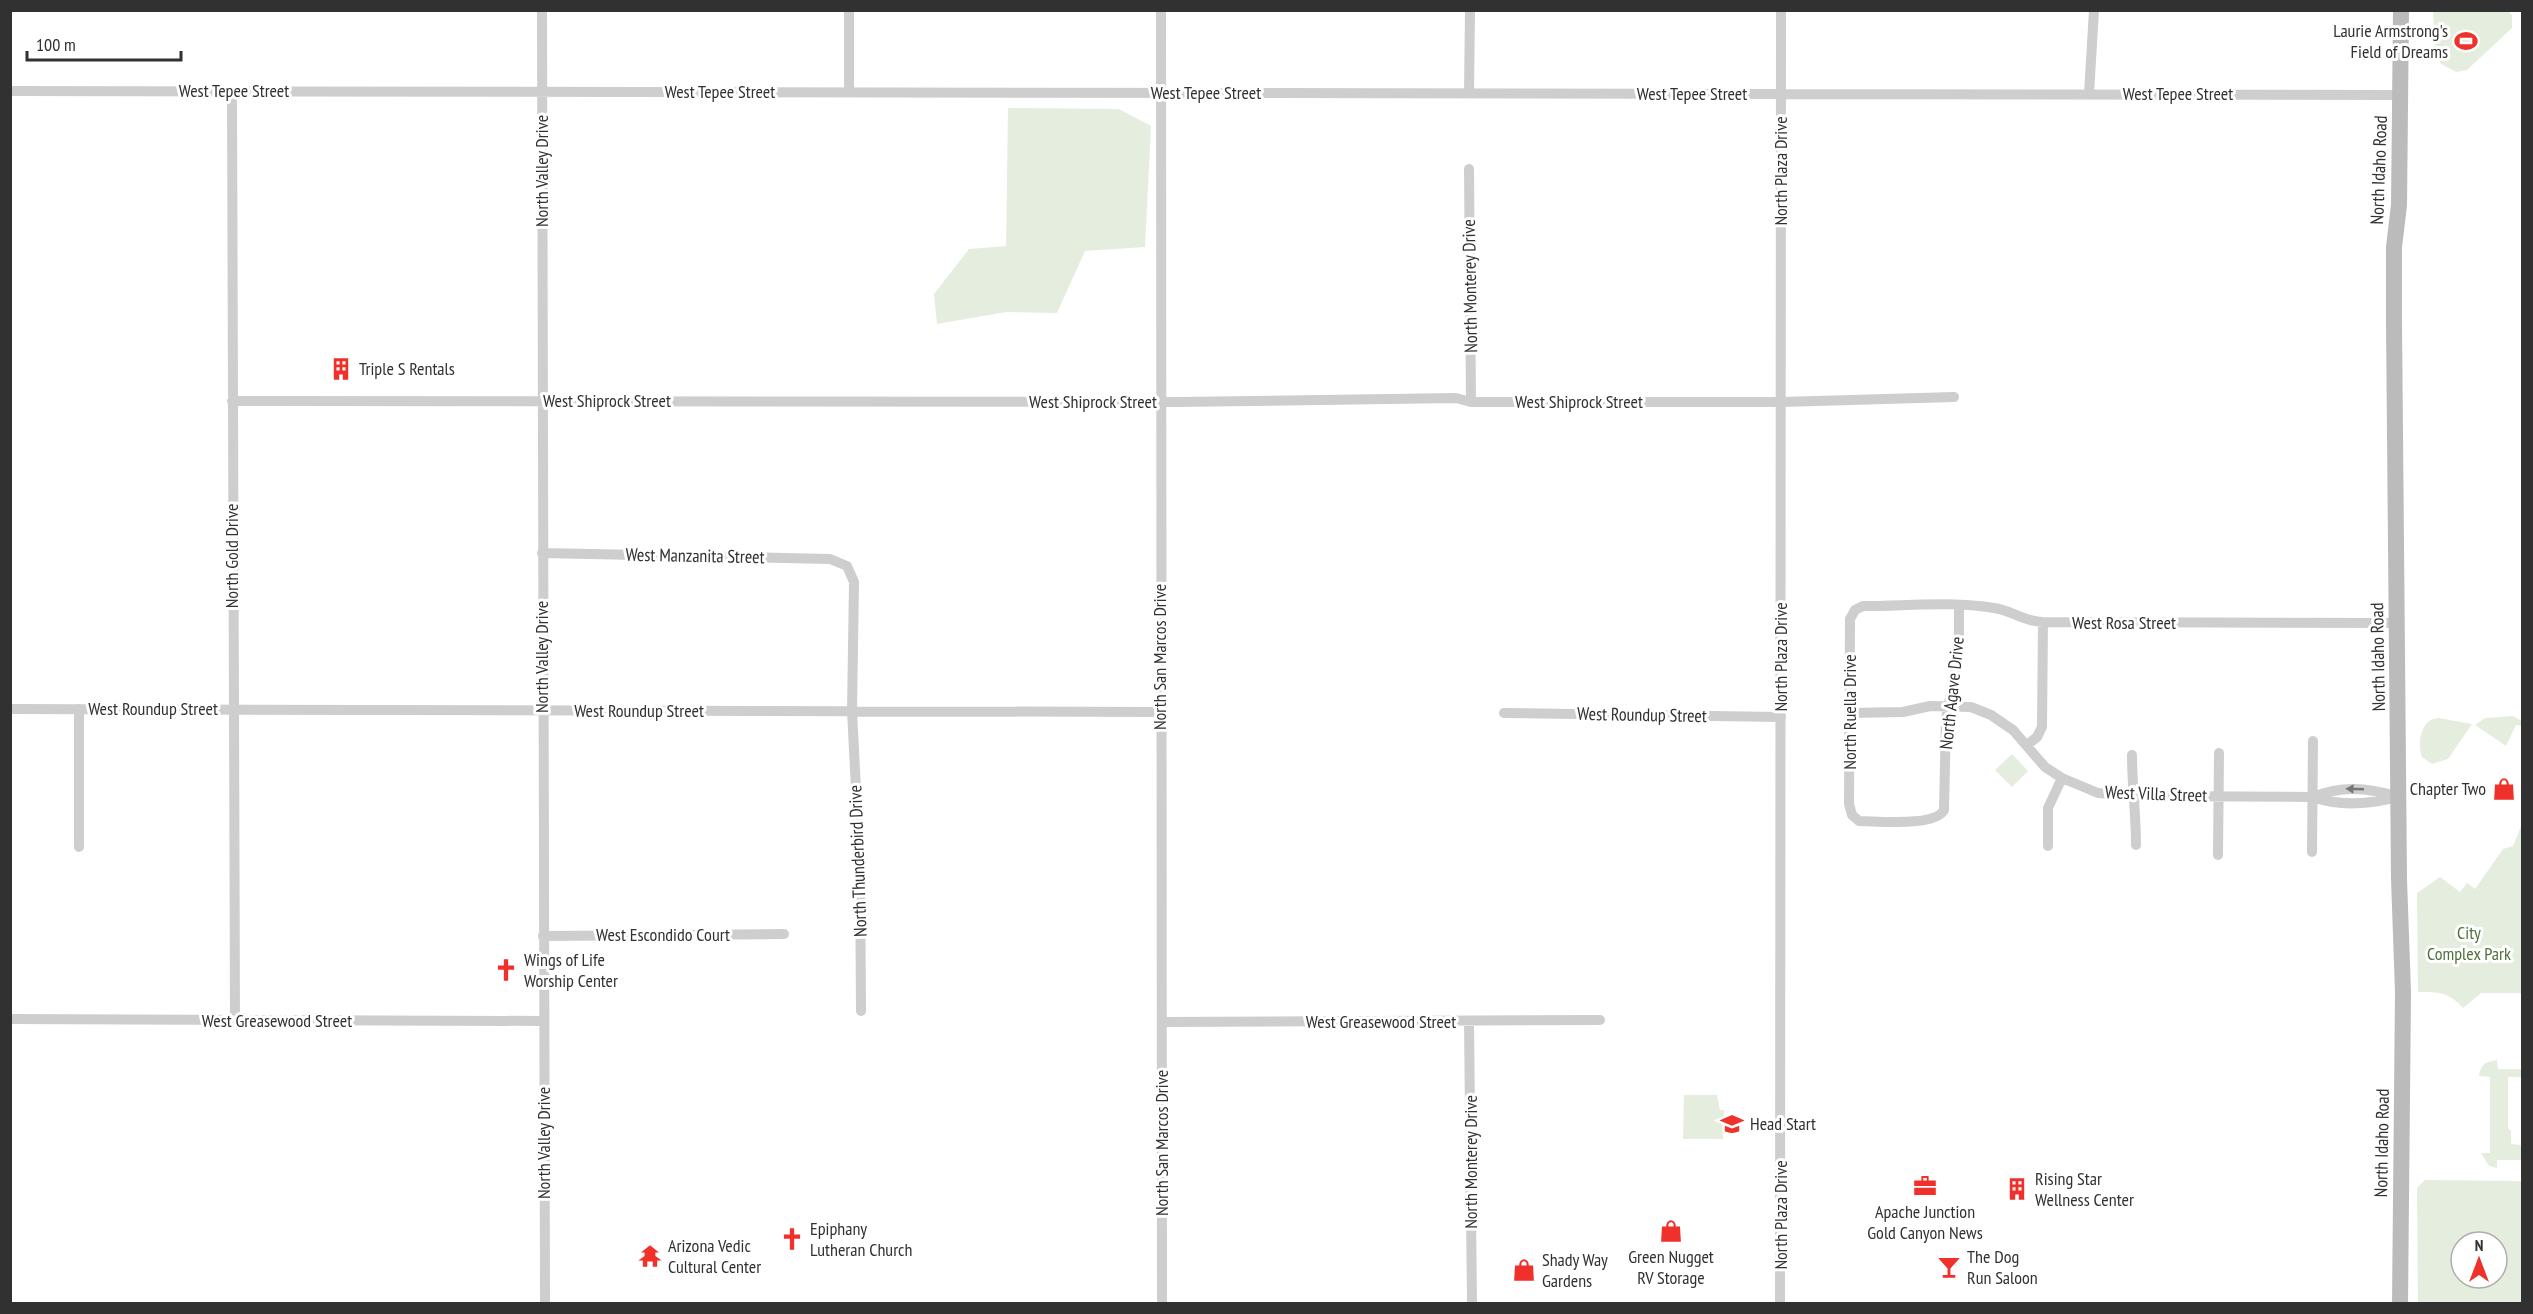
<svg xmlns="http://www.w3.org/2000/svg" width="2533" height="1314" font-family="'PT Sans Narrow',sans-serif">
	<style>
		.green { fill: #e5eede; fill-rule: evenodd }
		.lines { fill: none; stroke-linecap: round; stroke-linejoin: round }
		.street { stroke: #cecece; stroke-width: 10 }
		.secondary { stroke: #bbb; stroke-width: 16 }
		.oneway { fill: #787878 }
		.labels { text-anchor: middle; stroke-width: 6; stroke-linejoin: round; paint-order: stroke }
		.poi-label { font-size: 18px; fill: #313131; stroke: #fff; text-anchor: start }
		.street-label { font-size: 18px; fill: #313131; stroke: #fff }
		.park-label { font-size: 18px; fill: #4e703b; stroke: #fff }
	</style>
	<rect width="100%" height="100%" fill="#fff"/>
	<!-- green -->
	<path class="green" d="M2433 11H2508L2512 15V28L2467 70 2456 72 2441 64 2435 54Z
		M1008 108 1119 109 1151 126 1145 247 1085 251 1057 313 1006 312 937 324 934 294 969 249 1006 246Z
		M2513 716 2522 721V726L2516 725 2506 746 2475 725 2485 718Z
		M2439 718 2472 724 2448 759 2432 764 2422 757C2417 743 2421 718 2439 718Z
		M2012 754 2028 771 2012 787 1995 770Z
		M2522 824V993H2481L2463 1008C2449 992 2438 992 2418 992L2417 893 2440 877 2460 892 2467 883 2475 889 2503 849 2513 846Z
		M2497 1060 2498 1069H2522V1077H2508V1128L2511 1131V1144L2522 1145V1160H2497V1168L2489 1166 2481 1153H2490V1077L2479 1076C2481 1064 2485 1062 2497 1060Z
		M1684 1095H1717L1720 1110H1724L1723 1139H1683Z
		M2425 1180 2522 1181V1303H2418L2417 1188ZM2461 1242H2497V1278H2461Z"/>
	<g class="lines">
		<!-- street -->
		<path class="street" d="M542 10 545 1304
			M1161 10 1162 1304
			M10 91 2401 95
			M232 92 235 1021
			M849 92V10
			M1469 93 1470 10
			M2089 94 2094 10
			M1469 169 1471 402
			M232 401 1178 402 1456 398 1471 402H1782L1954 397
			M542 553 830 559 847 566 854 582 852 711 860 867 861 1011
			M1959 606V654L1946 718 1944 810C1935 827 1878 821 1859 821L1852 815 1849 804 1850 619 1855 610 1863 606C1906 606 1952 601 1994 608 2011 610 2025 622 2043 622L2396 623
			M10 709 1160 712
			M79 709V847
			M1504 713 1781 717
			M1850 713 1903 712 1930 706 1971 707 1991 715 2013 730 2045 767 2062 778 2098 793 2134 796 2313 797C2341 807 2370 804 2399 797
			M2027 745 2037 737 2042 727 2043 622
			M2132 755C2132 786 2136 814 2136 845
			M2313 797C2343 785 2366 788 2397 796
			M2048 846V808L2062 778
			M2312 852 2313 741
			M2218 855 2219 753
			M543 936 784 934
			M10 1019 543 1021
			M1469 1021 1472 1304
			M1162 1022 1600 1020
			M1780 1304 1781 10"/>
		<!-- secondary -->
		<path class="secondary" d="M2400 1304 2403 992 2399 879 2394 322V247L2399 205 2401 10"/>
	</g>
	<!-- one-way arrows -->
	<defs><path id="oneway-solid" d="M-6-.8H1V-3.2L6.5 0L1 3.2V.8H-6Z" transform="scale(1.5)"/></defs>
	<use class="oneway" href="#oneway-solid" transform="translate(2355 789) rotate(-178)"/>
	<!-- icons -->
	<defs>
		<g id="stadium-bare" transform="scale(1.8)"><path d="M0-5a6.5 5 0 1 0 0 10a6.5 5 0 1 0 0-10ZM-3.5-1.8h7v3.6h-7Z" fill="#f0312b" stroke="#fff" stroke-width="2.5" paint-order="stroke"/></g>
		<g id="building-bare" transform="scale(1.8)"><path d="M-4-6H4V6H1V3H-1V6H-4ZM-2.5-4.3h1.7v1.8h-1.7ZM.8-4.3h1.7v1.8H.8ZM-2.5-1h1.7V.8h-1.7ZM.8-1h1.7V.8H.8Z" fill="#f0312b" stroke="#fff" stroke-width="2.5" paint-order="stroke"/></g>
		<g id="shop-bare" transform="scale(1.8)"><path d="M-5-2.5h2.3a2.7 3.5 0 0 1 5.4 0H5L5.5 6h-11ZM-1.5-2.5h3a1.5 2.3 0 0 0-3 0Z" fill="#f0312b" stroke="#fff" stroke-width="2.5" paint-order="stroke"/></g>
		<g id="church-bare" transform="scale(1.8)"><path d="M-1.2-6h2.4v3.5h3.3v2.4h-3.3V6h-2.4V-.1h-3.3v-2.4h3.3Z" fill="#f0312b" stroke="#fff" stroke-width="2.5" paint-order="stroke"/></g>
		<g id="school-bare" transform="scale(1.8)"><path d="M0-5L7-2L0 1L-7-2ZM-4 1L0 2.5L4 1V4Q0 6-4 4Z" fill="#f0312b" stroke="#fff" stroke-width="2.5" paint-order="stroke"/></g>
		<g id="office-bare" transform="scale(1.8)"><path d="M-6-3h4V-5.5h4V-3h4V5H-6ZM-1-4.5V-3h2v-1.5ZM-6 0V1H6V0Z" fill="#f0312b" stroke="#fff" stroke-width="2.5" paint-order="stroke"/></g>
		<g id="temple-bare" transform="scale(1.8)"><path d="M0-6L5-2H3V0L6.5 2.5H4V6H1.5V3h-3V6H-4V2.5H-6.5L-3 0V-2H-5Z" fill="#f0312b" stroke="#fff" stroke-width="2.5" paint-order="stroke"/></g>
		<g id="bar-bare" transform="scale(1.8)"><path d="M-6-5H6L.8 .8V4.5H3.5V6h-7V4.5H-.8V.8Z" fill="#f0312b" stroke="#fff" stroke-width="2.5" paint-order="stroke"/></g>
	</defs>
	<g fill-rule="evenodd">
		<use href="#stadium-bare" x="2466" y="41"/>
		<use href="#building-bare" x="341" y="369"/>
		<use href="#shop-bare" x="2504" y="789"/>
		<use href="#church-bare" x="506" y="970"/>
		<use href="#school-bare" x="1732" y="1124"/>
		<use href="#office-bare" x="1925" y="1186"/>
		<use href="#building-bare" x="2017" y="1189"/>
		<use href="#shop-bare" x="1671" y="1231"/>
		<use href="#church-bare" x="792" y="1239"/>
		<use href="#temple-bare" x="650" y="1256"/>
		<use href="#bar-bare" x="1949" y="1267"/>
		<use href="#shop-bare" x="1524" y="1270"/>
	</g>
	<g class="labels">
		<!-- poi labels -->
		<g class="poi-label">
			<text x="2448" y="37" text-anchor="end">Laurie Armstrong's<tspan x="2448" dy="21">Field of Dreams</tspan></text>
			<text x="359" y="375">Triple S Rentals</text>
			<text x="2486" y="795" text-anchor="end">Chapter Two</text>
			<text x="524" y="966">Wings of Life<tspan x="524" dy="21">Worship Center</tspan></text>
			<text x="1750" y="1130">Head Start</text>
			<text x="2035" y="1185">Rising Star<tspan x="2035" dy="21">Wellness Center</tspan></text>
			<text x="1925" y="1218" text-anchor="middle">Apache Junction<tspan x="1925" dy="21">Gold Canyon News</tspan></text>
			<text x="810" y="1235">Epiphany<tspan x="810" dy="21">Lutheran Church</tspan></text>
			<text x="668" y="1252">Arizona Vedic<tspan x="668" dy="21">Cultural Center</tspan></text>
			<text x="1671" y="1263" text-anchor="middle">Green Nugget<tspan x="1671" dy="21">RV Storage</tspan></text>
			<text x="1967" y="1263">The Dog<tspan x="1967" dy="21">Run Saloon</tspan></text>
			<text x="1542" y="1266">Shady Way<tspan x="1542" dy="21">Gardens</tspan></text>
		</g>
		<!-- street labels -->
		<g class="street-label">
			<text x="234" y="97">West Tepee Street</text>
			<text x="720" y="98">West Tepee Street</text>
			<text x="1206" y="99">West Tepee Street</text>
			<text x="1692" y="100">West Tepee Street</text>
			<text x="2178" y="100">West Tepee Street</text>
			<text transform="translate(2379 170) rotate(-88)" y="6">North Idaho Road</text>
			<text transform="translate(542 171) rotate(-90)" y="6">North Valley Drive</text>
			<text transform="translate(1781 171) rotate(-90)" y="6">North Plaza Drive</text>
			<text transform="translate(1470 286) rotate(-91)" y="6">North Monterey Drive</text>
			<text x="607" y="407">West Shiprock Street</text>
			<text x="1093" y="408">West Shiprock Street</text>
			<text x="1579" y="408">West Shiprock Street</text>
			<text transform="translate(232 556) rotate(-90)" y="6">North Gold Drive</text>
			<text transform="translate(695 556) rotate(1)" y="6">West Manzanita Street</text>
			<text x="2124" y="629">West Rosa Street</text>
			<text transform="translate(542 657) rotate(-90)" y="6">North Valley Drive</text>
			<text transform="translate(1160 657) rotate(-90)" y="6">North San Marcos Drive</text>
			<text transform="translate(1781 657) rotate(-90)" y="6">North Plaza Drive</text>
			<text transform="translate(2378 657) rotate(-91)" y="6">North Idaho Road</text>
			<text transform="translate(1952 693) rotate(-84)" y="6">North Agave Drive</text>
			<text x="153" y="715">West Roundup Street</text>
			<text x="639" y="717">West Roundup Street</text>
			<text transform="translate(1850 712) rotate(-90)" y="6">North Ruella Drive</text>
			<text transform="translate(1642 715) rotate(1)" y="6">West Roundup Street</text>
			<text transform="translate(2156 794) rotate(2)" y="6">West Villa Street</text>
			<text transform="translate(858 861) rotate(-92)" y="6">North Thunderbird Drive</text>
			<text x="663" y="941">West Escondido Court</text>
			<text x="277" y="1027">West Greasewood Street</text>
			<text x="1381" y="1028">West Greasewood Street</text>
			<text transform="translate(544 1143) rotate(-90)" y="6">North Valley Drive</text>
			<text transform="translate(1162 1143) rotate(-90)" y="6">North San Marcos Drive</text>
			<text transform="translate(2382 1143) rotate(-89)" y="6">North Idaho Road</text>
			<text transform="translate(1471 1162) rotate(-90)" y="6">North Monterey Drive</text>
			<text transform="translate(1781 1215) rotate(-90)" y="6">North Plaza Drive</text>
		</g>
		<!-- park labels -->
		<g class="park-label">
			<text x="2469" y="939">City<tspan x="2469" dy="21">Complex Park</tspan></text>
		</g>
	</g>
	<!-- border -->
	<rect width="2533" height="1314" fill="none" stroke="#313131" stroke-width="24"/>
	<!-- north arrow -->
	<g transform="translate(2479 1260)"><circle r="28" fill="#ffffff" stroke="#adadad" stroke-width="1.5"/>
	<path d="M0-4.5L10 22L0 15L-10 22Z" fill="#f0312b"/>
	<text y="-9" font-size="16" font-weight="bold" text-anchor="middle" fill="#313131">N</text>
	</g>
	<!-- scale -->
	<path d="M27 51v9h154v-9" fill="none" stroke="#313131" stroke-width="3"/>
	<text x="36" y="51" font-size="18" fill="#313131" stroke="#ffffff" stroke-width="4.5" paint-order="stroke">100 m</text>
</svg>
